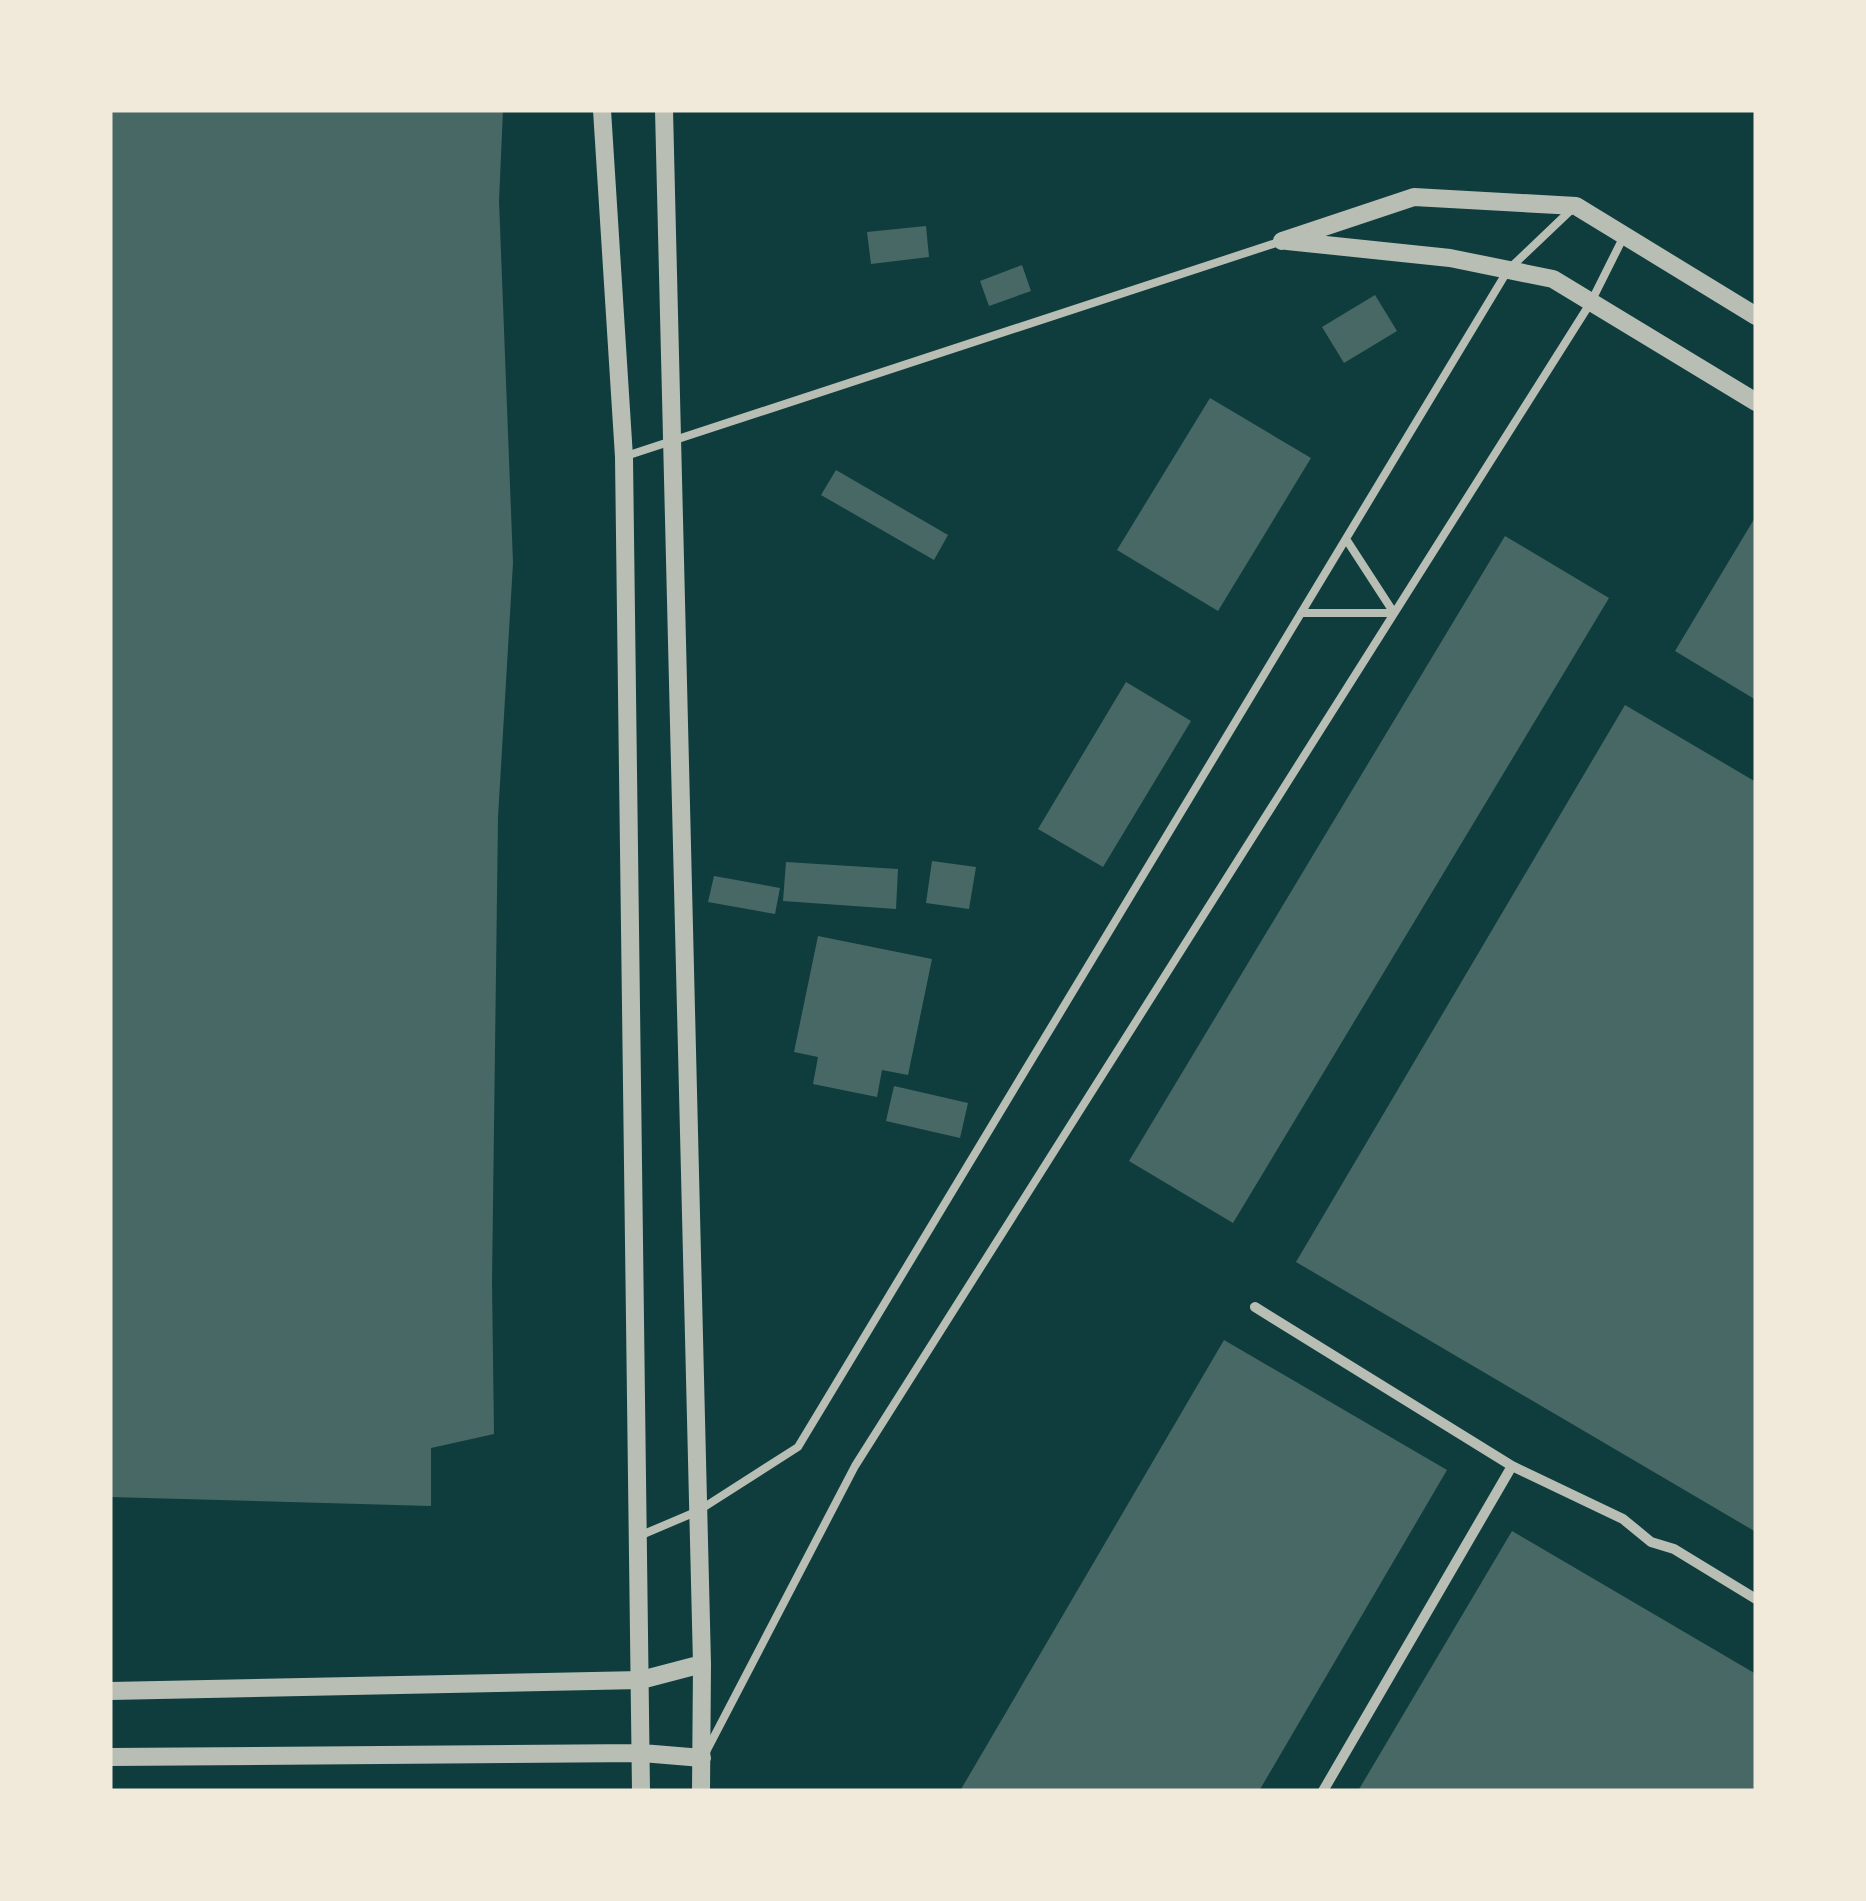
<svg xmlns="http://www.w3.org/2000/svg" width="1866" height="1901" font-family="'Varela Round',sans-serif">
	<style>
		.building { fill: #486865 }
		.lines { fill: none; stroke-linecap: round; stroke-linejoin: round }
		.service { stroke: #b8beb3; stroke-width: 8 }
		.minor { stroke: #b8beb3; stroke-width: 10 }
		.tertiary { stroke: #b8beb3; stroke-width: 18 }
	</style>
	<rect width="100%" height="100%" fill="#0f3d3e"/>
	<!-- building -->
	<path class="building" d="M110 110H503L499 201 513 563 498 817 492 1282 494 1434 431 1448V1506L110 1497Z
		M926 226 929 257 871 264 867 232Z
		M1022 265 1031 291 989 306 980 281Z
		M1375 295 1397 331 1344 363 1322 327Z
		M1210 398 1311 458 1218 611 1117 550Z
		M836 470 948 535 934 560 821 495Z
		M1756 516V700L1675 651Z
		M1505 536 1609 598 1233 1223 1129 1161Z
		M1126 682 1191 721 1103 867 1038 829Z
		M1625 705 1756 782V1532L1296 1262Z
		M932 861 976 867 969 909 926 903Z
		M786 862 898 869 896 909 783 901Z
		M714 876 780 888 775 914 708 902Z
		M818 936 932 959 908 1075 882 1070 877 1097 813 1084 818 1057 794 1052Z
		M894 1086 968 1103 960 1138 886 1121Z
		M1224 1340 1447 1470 1259 1791H960Z
		M1512 1531 1756 1674V1791H1358Z"/>
	<g class="lines">
		<!-- service -->
		<path class="service" d="M626 456 1282 241
			M1301 613H1394L1346 539
			M639 1536 698 1511 798 1447 1508 270 1572 209
			M707 1750 855 1466 1591 302 1624 236"/>
		<!-- minor -->
		<path class="minor" d="M1255 1307 1512 1466 1623 1519 1651 1542 1674 1549 1756 1599
			M1323 1791 1512 1466"/>
		<!-- tertiary -->
		<path class="tertiary" d="M602 110 624 457 641 1791
			M664 110 702 1664 701 1791
			M1282 241 1414 197 1576 206 1756 316
			M1287 241 1450 258 1553 279 1756 402
			M110 1691 641 1680 702 1664
			M110 1757 642 1753 702 1758"/>
	</g>
	<!-- border -->
	<rect width="1866" height="1901" fill="none" stroke="#f1e9da" stroke-width="225"/>
</svg>
